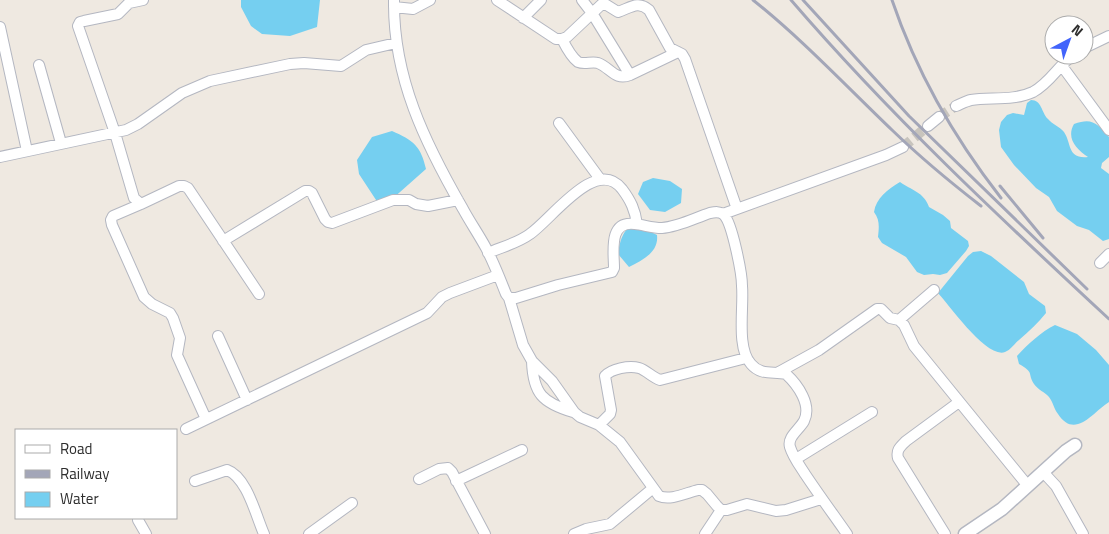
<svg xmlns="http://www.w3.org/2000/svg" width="1109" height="534" font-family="'Titillium Web',sans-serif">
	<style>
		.water { fill: #75cff0 }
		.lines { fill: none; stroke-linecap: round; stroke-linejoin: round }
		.minor-tunnel { stroke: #c8c4bd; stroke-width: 10; stroke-dasharray: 10 5; stroke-linecap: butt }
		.minor-casing { stroke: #b4b7c1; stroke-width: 12 }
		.tertiary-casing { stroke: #b4b7c1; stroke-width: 15 }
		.minor { stroke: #fff; stroke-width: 10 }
		.tertiary { stroke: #fff; stroke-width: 12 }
		.rail { stroke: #a3a6b8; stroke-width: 3 }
	</style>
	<rect width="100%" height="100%" fill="#efe9e1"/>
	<!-- water -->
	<path class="water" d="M241 0H320L317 27 290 36 262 34 251 26 241 7Z
		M1031 100C1042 100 1041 112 1048 119 1052 124 1060 127 1064 132 1072 144 1067 159 1088 157 1076 149 1066 138 1074 124 1093 117 1097 124 1109 137V157L1102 163 1101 168 1109 174V239L1103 241 1089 230 1077 226 1057 211 1049 197 1036 188 1014 165 1001 147 999 130 1001 122 1007 115 1013 113 1024 115 1027 103Z
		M392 131C413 140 421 146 426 169L391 200 378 203 359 174 357 160 372 137Z
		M653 178 670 181 682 189 681 203 665 212 650 210 638 194 643 182Z
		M900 182C911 190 924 192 929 207L943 215 950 221 951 228 968 241 969 246 966 251 947 273 940 275 933 274 924 275 917 272 906 257 882 243 878 237C879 227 880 220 874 212 876 198 888 189 900 182Z
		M635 224 657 235C659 253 642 260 629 267L618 254C620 242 622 229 635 224Z
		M981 251 991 256 1024 282 1029 294 1045 306 1046 313C1038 323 1029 331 1019 340 1014 344 1011 350 1005 352 987 359 950 306 938 293L968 256 973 252Z
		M1055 325 1077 334 1096 350 1109 365V402C1093 412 1075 440 1058 414 1054 409 1053 402 1049 397 1045 392 1038 390 1034 384 1027 373 1035 373 1019 364L1017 356C1028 344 1041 332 1055 325Z"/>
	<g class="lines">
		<!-- minor-tunnel -->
		<path class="minor-tunnel" d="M939 117 956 106
			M903 147 928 126"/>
		<!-- minor casing -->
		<g class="minor-casing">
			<path id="minor" d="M143 0 129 3 118 14 84 21 80 22 78 26 115 133 134 198 141 204 179 186H184L188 188 259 294
				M394 0C393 78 425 143 463 209 470 222 479 235 486 248 494 263 500 279 506 294L509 298H516L558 285 612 272 614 268C614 252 608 220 635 224 644 225 652 228 662 228 678 227 695 218 710 213 715 212 720 211 724 215 732 223 742 273 742 286 744 307 736 348 751 364 761 376 773 371 786 374 798 385 812 405 804 421 799 430 787 437 790 447 793 457 800 466 805 474 819 495 833 514 847 534
				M497 0 556 39H562L567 37 602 4H605L618 12C630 8 638 0 649 10L670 48 682 54 685 59 737 209
				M582 0 592 13 630 75
				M394 7 413 9 430 0
				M523 18 541 0
				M0 27 27 151
				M562 39C566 47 571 57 578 62 585 65 591 61 598 63 611 68 615 81 630 75L678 52
				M1084 48 1109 36
				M39 65 61 143
				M1062 66 1109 130
				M956 106C961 104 966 101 971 100 990 97 1014 101 1033 92 1050 83 1058 66 1073 55
				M559 123 600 179
				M928 126 939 117
				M0 157 126 130 138 124 182 93 210 81 290 64 304 63 341 66 366 50 396 43
				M141 204 113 216 111 220 112 225 144 297 152 304 170 313 173 318 180 338 177 355 206 419
				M723 214 886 155 903 147
				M223 241 305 191H309L312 193 325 219 328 222 332 223 393 200H409L416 204 428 206 458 200
				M488 253C502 247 518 243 530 234 552 219 596 156 622 189 631 201 635 210 637 224
				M1100 263 1109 254
				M509 298 523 345 532 361 552 381 574 412 580 417 599 425 620 442 659 496C670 501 686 493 698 490H702L707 494 717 506 721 510H727L747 504 776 511 786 510 821 499
				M899 320 904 325 914 346 1028 486
				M218 336 247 400
				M532 361C533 394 543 403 573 412
				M779 372 819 350 877 309H881L890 318 899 320 934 290
				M599 425 610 414 611 410 605 376C611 369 629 365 639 368 646 370 652 377 660 380L746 358
				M186 429 427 313 442 297 450 293 498 275
				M796 459 872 412
				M1043 472 1056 486 1083 534
				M419 479 439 469 448 468 452 472 485 534
				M195 481 227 470C247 477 256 516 264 534
				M456 481 522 450
				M138 520 146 534
				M309 534 352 503
				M574 534 586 529 610 524 652 489
				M705 534 721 510
				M945 534 898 458C896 450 900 447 906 441L959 402"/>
		</g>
		<!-- tertiary casing -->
		<g class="tertiary-casing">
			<path id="tertiary" d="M965 534 1002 509 1066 451 1075 445"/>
		</g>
		<!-- minor -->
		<use href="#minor" class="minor"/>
		<!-- tertiary -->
		<use href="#tertiary" class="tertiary"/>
		<!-- rail -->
		<path class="rail" d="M753 0C802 39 846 86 892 130 920 157 950 182 981 206
			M791 0C889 114 999 217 1109 319
			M803 0 909 116 1087 289
			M892 0C916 71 955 139 1001 198
			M1000 186 1043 238"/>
	</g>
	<!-- legend -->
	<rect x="15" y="429" width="162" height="90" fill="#ffffff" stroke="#ababab"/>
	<rect x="25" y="445" width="25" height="8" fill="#ffffff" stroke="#ababab"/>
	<text x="60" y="454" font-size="15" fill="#2e2e2e">Road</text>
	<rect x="25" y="470" width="25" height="8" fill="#a3a6b8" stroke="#ababab"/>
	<text x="60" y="479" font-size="15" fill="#2e2e2e">Railway</text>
	<rect x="25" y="492" width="25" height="15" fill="#75cff0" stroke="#ababab"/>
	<text x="60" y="504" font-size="15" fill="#2e2e2e">Water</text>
	<!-- north arrow -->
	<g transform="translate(1069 40) rotate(41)"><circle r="24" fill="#ffffff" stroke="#ababab"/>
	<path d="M0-4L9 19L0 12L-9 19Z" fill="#4264fb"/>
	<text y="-8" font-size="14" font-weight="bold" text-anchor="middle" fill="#2e2e2e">N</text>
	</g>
</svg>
